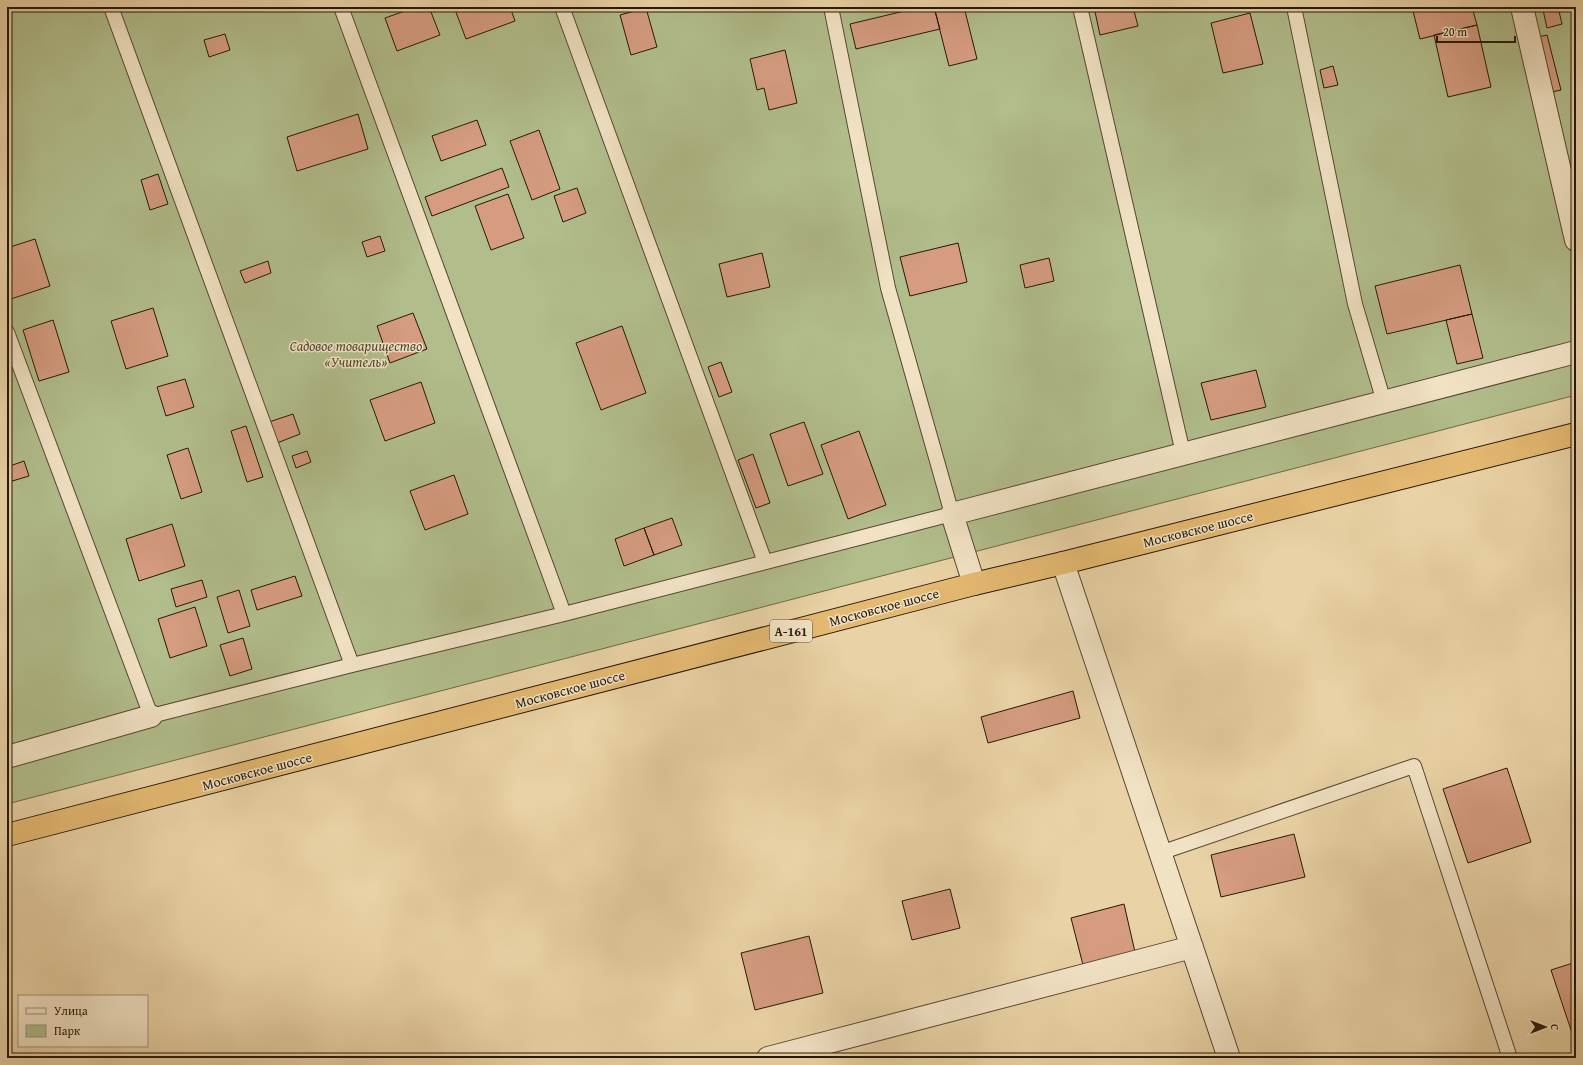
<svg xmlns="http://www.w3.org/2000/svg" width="1583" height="1065" font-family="'Gentium Book Plus',serif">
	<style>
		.green { fill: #b1bd8b; stroke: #6b6a4a }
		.building { fill: #d59c80; stroke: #251809 }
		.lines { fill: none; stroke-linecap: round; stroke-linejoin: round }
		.lane-casing { stroke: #564630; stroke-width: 16 }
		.street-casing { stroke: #564630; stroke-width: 24 }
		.highway-casing { stroke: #251809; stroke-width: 24 }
		.lane { stroke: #f1e2c4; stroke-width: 14 }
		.street { stroke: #f1e2c4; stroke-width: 22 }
		.highway { stroke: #e4b972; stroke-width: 22 }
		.labels { text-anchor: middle; stroke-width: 3; stroke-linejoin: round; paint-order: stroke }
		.shield { fill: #f1e2c4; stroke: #625541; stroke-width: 1 }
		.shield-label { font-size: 13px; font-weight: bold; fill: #251809 }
		.park-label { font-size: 14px; font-style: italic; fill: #4f4a30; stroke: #f1e2c4 }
		.street-label { font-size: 14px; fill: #251809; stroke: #f1e2c4 }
	</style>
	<rect width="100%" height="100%" fill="#e9d2a5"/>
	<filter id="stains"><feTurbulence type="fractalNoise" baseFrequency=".005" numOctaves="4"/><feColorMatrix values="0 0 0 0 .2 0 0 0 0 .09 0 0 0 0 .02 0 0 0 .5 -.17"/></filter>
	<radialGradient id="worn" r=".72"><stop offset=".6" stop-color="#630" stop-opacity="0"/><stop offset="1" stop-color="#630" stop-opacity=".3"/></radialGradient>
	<!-- green -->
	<path class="green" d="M7 7H1576V395L7 804Z"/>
	<!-- building -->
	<path class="building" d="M416 7H429L440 35 397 51 385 18Z
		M454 7H510L515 21 466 39Z
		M921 7H934L940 29 856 49 850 24Z
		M934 7H964L977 59 949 66Z
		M1094 7H1133L1138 26 1100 35Z
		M1412 7H1472L1477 25 1420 39Z
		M1558 7 1562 24 1547 28 1543 10Z
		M646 8 657 47 631 55 620 15Z
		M1250 13 1263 64 1223 73 1211 23Z
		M1477 25 1491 87 1448 97 1434 35Z
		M225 34 230 50 209 57 204 40Z
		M1547 35 1561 90 1547 93 1533 38Z
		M785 50 797 103 769 110 764 88 757 90 750 59Z
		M1333 66 1338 85 1324 88 1320 70Z
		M358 114 368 149 297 171 287 137Z
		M477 120 486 145 441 161 432 136Z
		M7 129 11 142 7 143Z
		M539 130 560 189 532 200 510 141Z
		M502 168 509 187 432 216 425 197Z
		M158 174 168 204 150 210 141 180Z
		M577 188 586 213 563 222 554 196Z
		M508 194 524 238 491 250 475 206Z
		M380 236 385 251 367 257 362 242Z
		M35 239 50 286 11 299 7 286V248Z
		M958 243 967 282 910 296 900 257Z
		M762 253 770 287 727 297 719 264Z
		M1049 258 1054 281 1025 288 1020 265Z
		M268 261 271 273 245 283 240 271Z
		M1460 265 1472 314 1387 334 1375 286Z
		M153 308 168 356 126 369 111 321Z
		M413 313 427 349 390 363 377 326Z
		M1472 314 1483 358 1457 364 1446 320Z
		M53 320 69 372 39 381 23 330Z
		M622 326 646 393 601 410 576 343Z
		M721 362 732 392 719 397 708 367Z
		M1256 370 1266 407 1211 420 1201 383Z
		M185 379 194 407 166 416 157 387Z
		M421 382 435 423 385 441 370 400Z
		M293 414 300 434 277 443 269 422Z
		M804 422 823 474 788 486 770 434Z
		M246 426 263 477 247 482 231 431Z
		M859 431 886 505 848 519 821 445Z
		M188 448 202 492 181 499 167 455Z
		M307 451 311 462 296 468 292 456Z
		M753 454 770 503 756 508 738 460Z
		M24 461 29 476 9 482 7 474V467Z
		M454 475 468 514 425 530 410 491Z
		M672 518 682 545 654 555 644 528Z
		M172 524 185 566 139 581 126 539Z
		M644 528 654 555 624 566 615 539Z
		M295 576 302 596 257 610 251 590Z
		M202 580 207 597 176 607 171 589Z
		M239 590 250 626 228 633 217 597Z
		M195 607 207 646 170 658 158 619Z
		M243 638 252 669 230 676 220 645Z
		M1073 691 1080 718 988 743 981 717Z
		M1507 768 1531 842 1468 863 1443 789Z
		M1294 834 1305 877 1221 897 1211 855Z
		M950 889 960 928 912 940 902 901Z
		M1124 904 1135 952 1083 965 1071 918Z
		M809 936 823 993 755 1010 741 953Z
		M1576 962V1045L1551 970Z"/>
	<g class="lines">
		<!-- lane casing -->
		<g class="lane-casing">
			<path id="lane" d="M111 7 352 665
				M341 7 564 614
				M562 7 765 562
				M1080 7 1183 453
				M1294 7 1355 304 1384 402
				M7 332 151 716 352 665 564 614 952 514 888 288 831 7
				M1160 853 1414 766 1510 1058"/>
		</g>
		<!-- street casing -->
		<g class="street-casing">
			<path id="street" d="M1522 7 1576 240
				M1063 563 1229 1058
				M974 584 952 514 1576 352
				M7 757 151 716
				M768 1058 1192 947"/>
		</g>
		<!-- highway casing -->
		<g class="highway-casing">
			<path id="highway" d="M7 835 974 584 1063 563 1576 434"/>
		</g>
		<!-- lane -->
		<use href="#lane" class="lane"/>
		<!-- street -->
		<use href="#street" class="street"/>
		<!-- highway -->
		<use href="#highway" class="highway"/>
	</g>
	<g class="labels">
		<!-- shield labels -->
		<rect class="shield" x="770" y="620" width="42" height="22" rx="3"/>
		<g class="shield-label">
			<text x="791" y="636">А-161</text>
		</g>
		<!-- park labels -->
		<g class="park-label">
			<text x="356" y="351">Садовое товарищество<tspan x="356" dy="16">«Учитель»</tspan></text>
		</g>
		<!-- street labels -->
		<g class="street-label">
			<text transform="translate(1198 529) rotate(-14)" y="5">Московское шоссе</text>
			<text transform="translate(884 607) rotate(-15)" y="5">Московское шоссе</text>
			<text transform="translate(570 689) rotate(-15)" y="5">Московское шоссе</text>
			<text transform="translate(257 771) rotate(-15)" y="5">Московское шоссе</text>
		</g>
	</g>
	<!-- margin -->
	<rect width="1583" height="1065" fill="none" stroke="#e9d2a5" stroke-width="24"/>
	<rect x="8" y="8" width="1567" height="1049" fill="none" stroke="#251809" stroke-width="2"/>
	<rect x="12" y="12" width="1559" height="1041" fill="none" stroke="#251809"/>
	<!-- legend -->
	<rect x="18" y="995" width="130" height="52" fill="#f1e2c4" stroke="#9f9179"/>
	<rect x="26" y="1008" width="20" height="6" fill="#f1e2c4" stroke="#9f9179"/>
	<text x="54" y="1015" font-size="12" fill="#251809">Улица</text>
	<rect x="26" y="1025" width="20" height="12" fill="#b1bd8b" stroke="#9f9179"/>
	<text x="54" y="1035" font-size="12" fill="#251809">Парк</text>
	<!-- north arrow -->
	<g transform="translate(1545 1027) rotate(90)" stroke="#f1e2c4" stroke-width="3" paint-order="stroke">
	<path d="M0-3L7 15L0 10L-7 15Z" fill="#251809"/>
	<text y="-6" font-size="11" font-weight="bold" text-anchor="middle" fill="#251809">С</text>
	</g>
	<!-- scale -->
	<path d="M1437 36v6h78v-6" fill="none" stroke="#251809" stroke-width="2"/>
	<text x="1443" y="36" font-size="12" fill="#251809" stroke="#f1e2c4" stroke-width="3" paint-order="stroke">20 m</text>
	<rect width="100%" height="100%" filter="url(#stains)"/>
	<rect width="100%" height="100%" fill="url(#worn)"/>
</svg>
